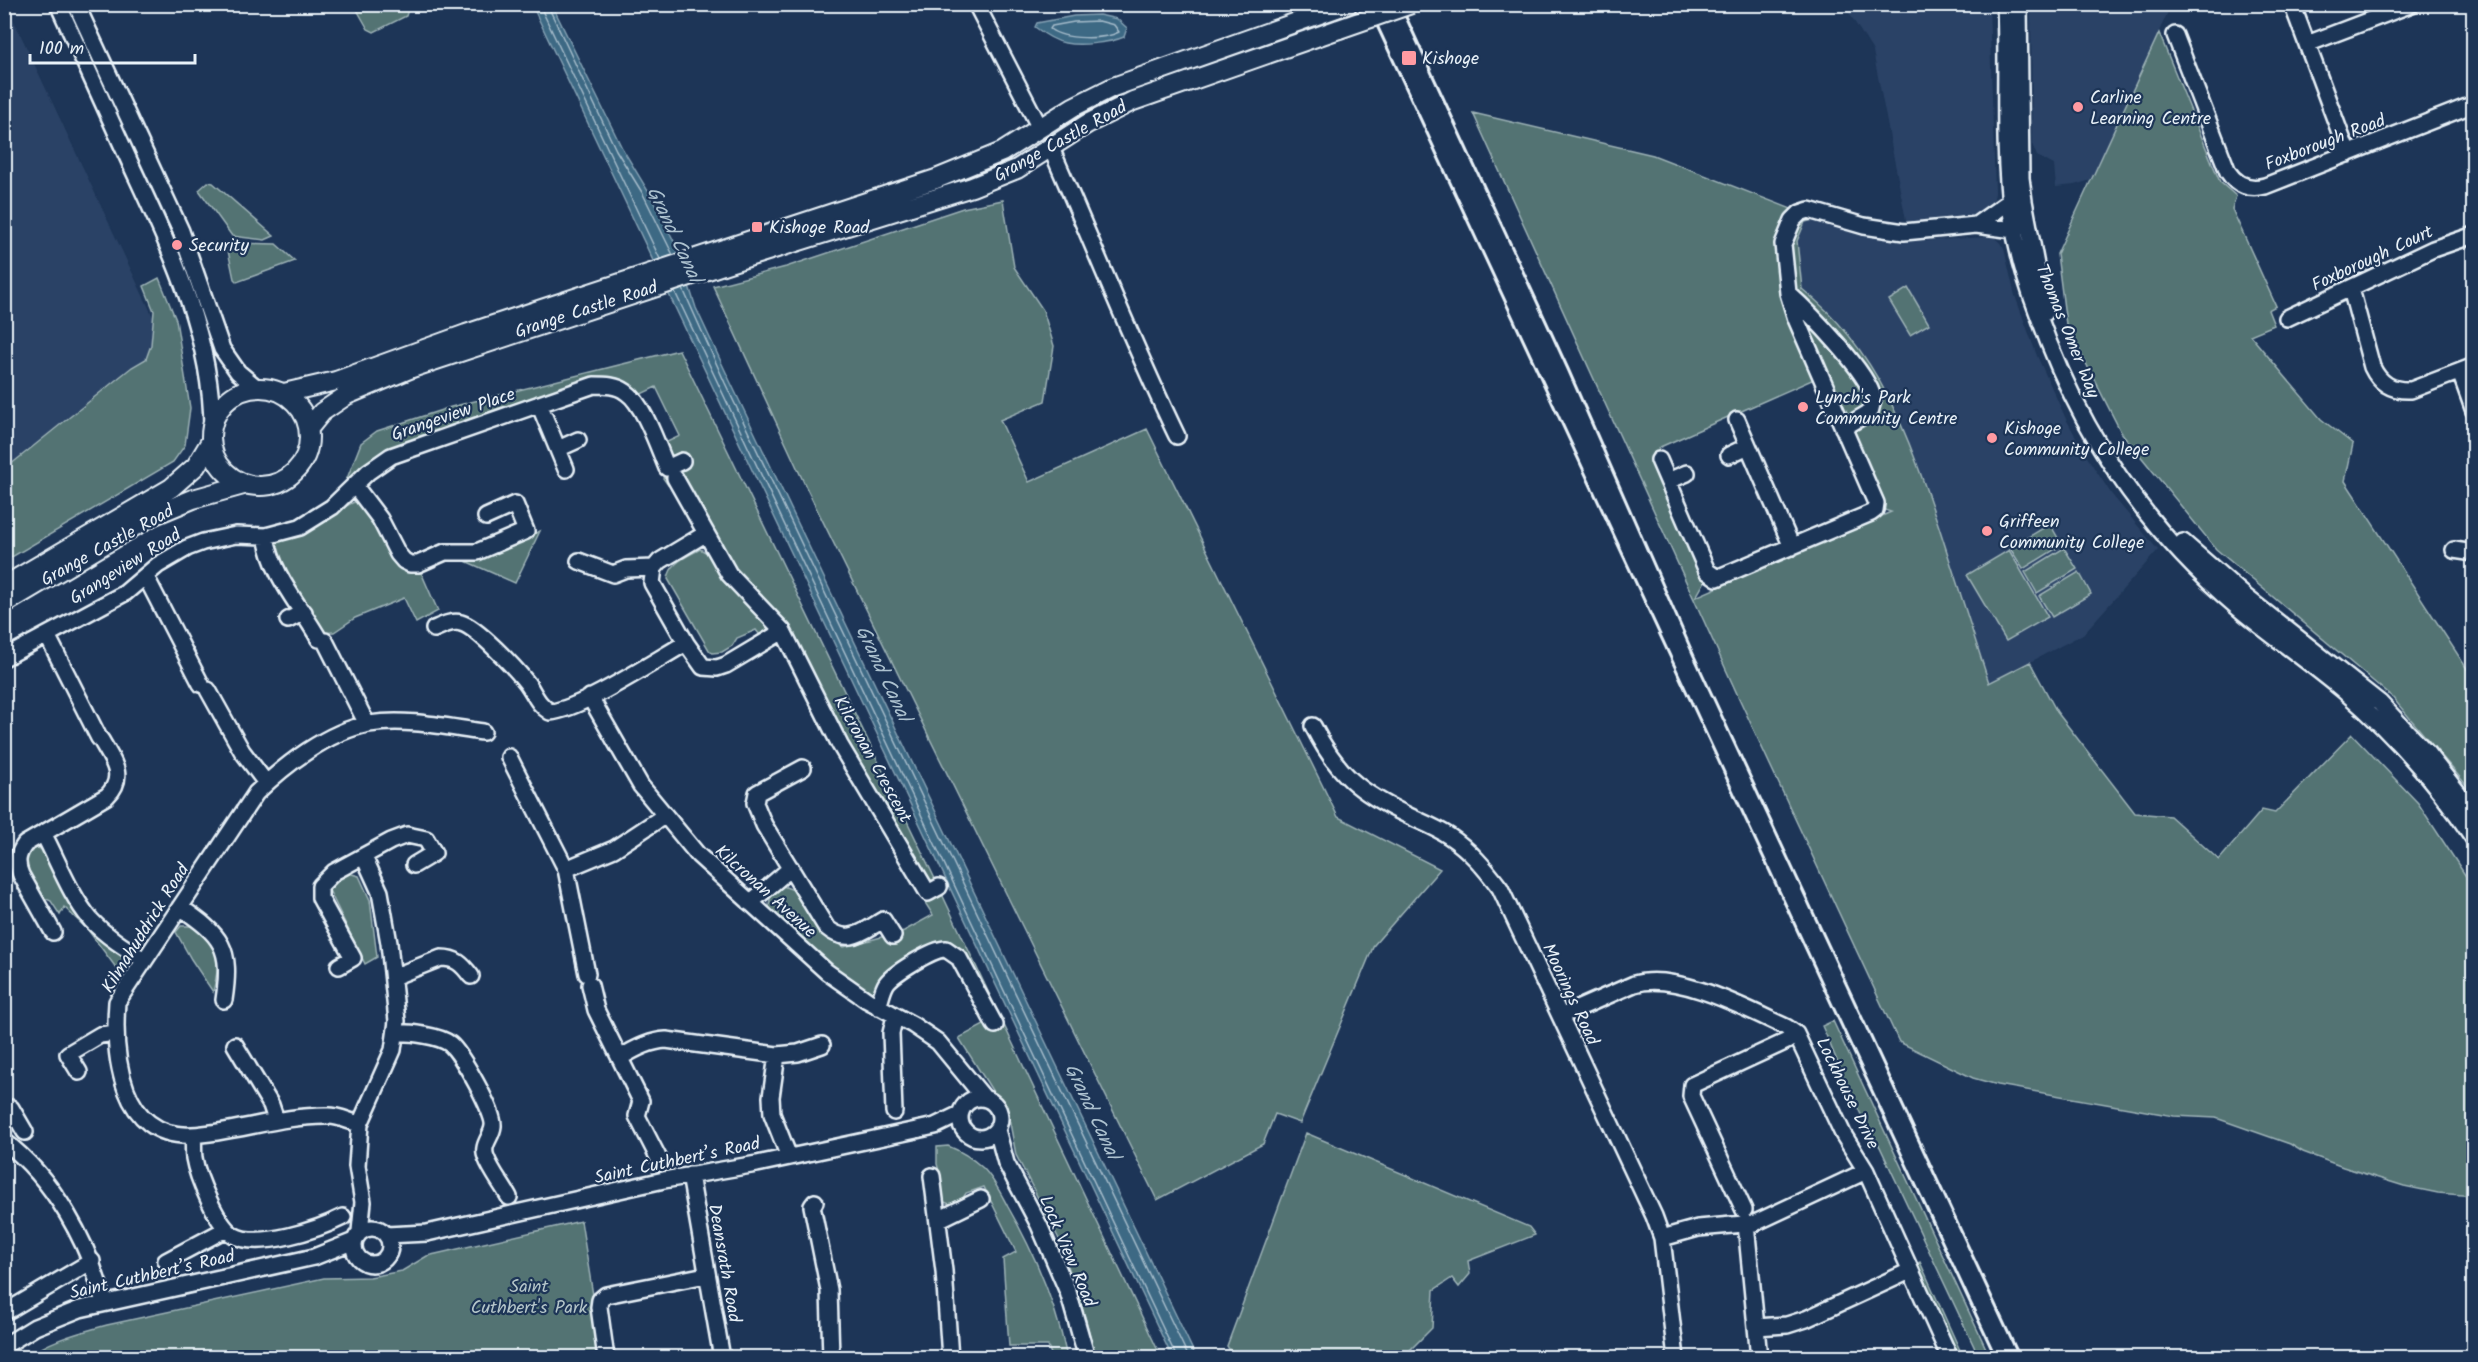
<svg xmlns="http://www.w3.org/2000/svg" width="2478" height="1362" font-family="Kalam,sans-serif">
	<style>
		.built { fill: #2b4366 }
		.green { fill: #527373; stroke: #9db2b6; stroke-width: 1.5; fill-rule: evenodd }
		.water { fill: #3e6984; stroke: #829fb2; stroke-width: 1.5 }
		.lines { fill: none; stroke-linecap: round; stroke-linejoin: round }
		.shore { stroke: #a4bbca; stroke-width: 1.5 }
		.minor-casing { stroke: #e8f1f8; stroke-width: 20 }
		.major-casing { stroke: #e8f1f8; stroke-width: 22 }
		.minor { stroke: #1d3557; stroke-width: 15 }
		.major { stroke: #1d3557; stroke-width: 18 }
		.rail { stroke: #e8f1f8; stroke-width: 3 }
		.major-bridge-casing { stroke: #e8f1f8; stroke-width: 22; stroke-linecap: butt }
		.major-bridge { stroke: #1d3557; stroke-width: 18 }
		.poi-dot { fill: #ff9aa2; stroke: #1d3557; stroke-width: 2 }
		.labels { text-anchor: middle; stroke-width: 4.5; stroke-linejoin: round; paint-order: stroke }
		.poi-label { font-size: 18px; fill: #e8f1f8; stroke: #1d3557; text-anchor: start }
		.street-label { font-size: 18px; fill: #e8f1f8; stroke: #1d3557 }
		.park-label { font-size: 18px; fill: #b4c5c9; stroke: #1d3557 }
		.water-label { font-size: 20px; font-style: italic; fill: #acc1cf; stroke: #1d3557 }
	</style>
	<rect width="100%" height="100%" fill="#1d3557"/>
	<filter id="ink" filterUnits="userSpaceOnUse"><feTurbulence type="fractalNoise" baseFrequency=".0167" numOctaves="2"/><feDisplacementMap in="SourceGraphic" scale="12" xChannelSelector="R" yChannelSelector="G"/><feConvolveMatrix kernelMatrix="1 2 1 2 8 2 1 2 1" color-interpolation-filters="sRGB"/></filter>
	<g filter="url(#ink)">
		<!-- built -->
		<path class="built" d="M6 4 154 319 151 345 146 359 132 367 5 469Z
			M1844 5H1989L1995 193 1992 207 1964 219 1907 225 1873 51Z
			M2031 5H2171L2091 180 2074 185 2056 187 2054 165 2037 156 2032 144Z
			M1817 219 1900 242 1987 237 1995 238 2000 243 2004 249 2015 296 2037 356 2066 419 2087 457 2112 495 2158 550 2083 634 1989 684 1930 501 1897 412 1889 394 1837 322 1816 300 1802 289 1797 241 1805 222Z"/>
		<!-- green -->
		<path class="green" d="M357 5 408 4 409 6 406 16 374 32 368 29 356 8Z
			M2159 33 2220 182 2236 196 2232 209 2276 306 2268 310 2274 325 2250 335 2321 419 2353 444 2345 481 2473 678V793L2392 697 2216 549 2121 432 2066 324 2057 254Z
			M1473 113 1653 155 1817 219 1805 222 1797 241 1802 289C1879 349 1909 438 1939 527 1956 579 1972 631 1989 683L2030 662 2057 712 2135 813 2170 816 2219 860 2262 810 2275 813 2352 734 2418 803 2473 887V1196L2438 1193 2404 1186 2343 1167 2303 1152 2290 1144 2216 1118 2174 1116 1998 1085 1973 1078 1899 1042 1738 696ZM1814 379 1869 505 1891 512 1696 597 1712 569 1658 448Z
			M208 182 213 183 274 236 265 240 232 236 199 190Z
			M1003 200 1014 267 1043 310 1054 346 1045 401 1000 420 1029 482 1147 429 1338 817 1440 869 1374 945 1300 1123 1275 1114 1263 1144 1157 1200 806 487 713 286 786 267 963 208Z
			M232 243 276 244 295 261 237 282 234 279 227 246Z
			M159 278 176 320 190 408 185 445 173 462 5 561V469L132 367 146 359 151 345 154 311 144 286Z
			M1908 288 1929 324 1910 335 1889 300Z
			M679 350 937 883 927 885 844 745 791 633 735 573 680 479 668 485 663 478 684 468 667 457 660 434 665 443 680 436 656 387 641 394 644 401 620 382 415 441 334 499 332 496 346 481 361 443 377 431 451 407Z
			M354 502H360L420 570 438 611 416 623 404 598 355 618 334 632 320 633 279 568 275 542Z
			M2050 524 2062 545 2023 569 2010 548Z
			M540 531 515 583 454 556 483 557Z
			M2064 548 2077 569 2037 593 2025 572Z
			M700 549 709 554 771 628 760 635 756 630 737 638 732 646 722 652 712 653 709 650 668 579C670 562 687 557 700 549Z
			M2009 550 2048 617 2006 641 1967 575Z
			M2079 572 2091 594 2052 617 2039 596Z
			M37 848 44 850 126 957 129 969 125 977H123L88 930 64 907 60 915 51 901 40 896 23 863 29 850Z
			M348 873 359 876 370 900 377 957 365 964 329 890 340 878Z
			M783 886 796 891 829 940 844 947 904 931 933 915 924 901 941 892 1161 1357H1095L1086 1320 1059 1239 1016 1155 1007 1107 993 1092 959 1038 986 1024 961 950 947 942 872 994 831 967 771 913 769 906 771 893Z
			M194 922C221 946 221 958 213 992L191 959 176 932 181 926H191Z
			M1833 1021 1990 1357H1979L1880 1147C1857 1115 1839 1063 1822 1026Z
			M1306 1133 1529 1227 1535 1235 1468 1261 1470 1274 1459 1287 1452 1278 1434 1290 1432 1328 1407 1353 1398 1357H1234L1227 1346Z
			M948 1146C961 1151 973 1159 983 1168 994 1179 1001 1194 1008 1207 1035 1254 1056 1305 1067 1357H1052L1048 1346H1009L1003 1259 1016 1252 984 1187 966 1193 963 1198 950 1204 941 1201 936 1184 941 1178 937 1164V1147Z
			M581 1221 603 1357 26 1358C49 1340 79 1333 107 1325L324 1278 370 1277 402 1271 427 1256Z
			M1920 1262 1963 1357H1957L1914 1265Z"/>
		<!-- water -->
		<path class="water" d="M532 5H552L622 148 648 191 676 245 696 308 730 381 1196 1357H1172Z
			M1099 15 1117 19 1127 28 1124 37C1110 43 1080 46 1065 43 1054 41 1044 34 1035 27L1037 23 1074 16Z"/>
		<g class="lines">
			<!-- shore -->
			<path class="shore" d="M539 4 660 259
				M547 4 616 150 643 194 673 255
				M1099 21 1114 25 1119 32C1104 40 1064 40 1050 29L1052 26 1074 22Z
				M683 289 725 383 1189 1358
				M675 292 1177 1358"/>
			<!-- minor casing -->
			<g class="minor-casing">
				<path id="minor" d="M58 4C83 59 108 113 132 167 170 249 212 335 212 428
					M76 4 181 231 222 349 238 372 256 387
					M976 4 1040 128
					M2005 4C2008 73 2002 143 2011 212 2016 248 2025 280 2038 314 2078 428 2144 528 2237 607 2271 636 2310 662 2344 691 2394 734 2437 783 2474 839
					M2019 4 2021 178 2024 201 2045 313
					M2292 4 2348 154
					M2175 35 2228 172C2237 186 2250 190 2265 186L2474 104
					M2307 44 2412 4
					M1050 146C1093 243 1131 341 1177 436
					M1976 225 2010 201
					M2351 289 2372 367C2380 384 2392 391 2411 390L2474 366
					M1788 293C1808 311 1869 373 1873 398 1873 402 1871 408 1870 412L1843 428
					M2287 318 2433 249 2474 235
					M2460 372 2474 411
					M539 404 566 469
					M1737 420 1792 547
					M558 449 578 440
					M1729 455 1748 446
					M1659 460 1707 571 1717 578 1871 513 1875 510 1876 503 1796 319 1788 293 1783 244 1793 220 1800 213 1809 210 1864 226 1904 232 1976 225 2014 230 2021 226
					M675 478 729 574 783 631 840 745 928 893 939 887
					M1668 481 1687 473
					M355 486 380 519 398 554 404 561 410 564H418L445 552H477L526 531 515 504 486 517
					M266 536C272 576 300 605 319 639
					M2183 542 2246 597 2380 703 2426 752 2474 813
					M2454 550 2474 553
					M579 561 613 574 626 569 654 568 660 561 705 534
					M654 568 652 583 686 643 703 667 717 668 726 665 783 631
					M146 577 201 684
					M288 620 304 612
					M434 629C441 626 453 620 461 623 477 627 516 669 527 683 535 694 537 704 550 712 580 710 656 660 686 643
					M47 635 99 738
					M325 641 367 724
					M4 658 125 593 158 565 187 548 203 542 236 535 266 536 300 527 332 507 368 472 391 456 594 385C605 385 617 385 626 392 644 404 658 447 667 468L682 461
					M208 690 242 751 266 783
					M590 697 641 786 698 855 827 972 867 1000 913 1025 938 1042 984 1098
					M1313 726C1337 774 1359 792 1407 815 1421 822 1436 827 1449 836 1470 850 1485 868 1500 888L1654 1216 1662 1238 1676 1358
					M509 757 566 869 587 974
					M803 768 757 793 755 803 764 825 826 927C848 946 862 932 883 920L893 936
					M43 833C58 861 70 895 91 920 106 936 125 948 144 960
					M566 869 614 849 664 816
					M750 903 791 868
					M180 907C222 936 232 947 224 1000
					M53 932 21 875C16 863 17 855 25 844L107 796C127 776 112 760 101 740
					M339 966 353 958 320 898V886L334 872 391 841 407 835 426 839 434 853 414 865
					M393 977 441 958C456 958 462 964 471 976
					M590 985 596 1010 641 1101 637 1116 661 1163
					M878 1007C881 999 882 991 886 984 892 974 934 948 946 949L959 958 995 1025
					M1570 1012 1634 984C1676 971 1747 1009 1786 1027L1796 1034 1843 1134 1866 1171 1950 1358
					M396 1033C410 1032 440 1036 450 1044 461 1053 495 1113 493 1126 492 1137 481 1145 486 1157 491 1171 502 1184 509 1197
					M235 1045 271 1105 276 1120
					M777 1055 771 1097 772 1114 789 1157
					M620 1058C634 1049 649 1041 666 1040L777 1055 798 1053 822 1045
					M79 1072 68 1054 100 1035 116 1033
					M960 1118a20 20 0 1 1 40 0a20 20 0 1 1-40 0Z
					M894 1112 891 1033 895 1016
					M4 1115 11 1108 25 1132
					M360 1124C350 1122 340 1116 329 1116 282 1115 238 1132 192 1135 120 1139 113 1054 117 1002L256 793C285 765 328 731 369 724 406 718 446 727 483 732
					M997 1130 1006 1163 1039 1225 1068 1292 1087 1358
					M193 1135C194 1142 193 1150 194 1158 197 1176 217 1225 233 1235 258 1250 319 1229 343 1217
					M4 1141C54 1179 89 1243 104 1303
					M690 1175 722 1358
					M932 1176 944 1271 950 1358
					M815 1202 812 1206 829 1290 831 1358
					M1744 1210 1691 1096 1692 1085 1787 1041 1796 1034
					M938 1220 981 1199
					M1746 1224 1759 1358
					M354 1246a18 18 0 1 1 36 0a18 18 0 1 1-36 0Z
					M360 1231 363 1202 357 1166 360 1124 393 1050 397 1021 389 943 380 892 364 857
					M386 1235 427 1233 664 1180 757 1164 935 1126 960 1114
					M1662 1238 1698 1228 1755 1223 1866 1171
					M166 1261 226 1229
					M4 1308 9 1310 92 1261
					M1756 1327 1787 1325 1806 1319 1910 1271
					M4 1346 35 1327 80 1309 314 1257 354 1241
					M606 1358 599 1307 600 1300 606 1295 706 1275"/>
			</g>
			<!-- major casing -->
			<g class="major-casing">
				<path id="major" d="M211 437a49 49 0 1 1 98 0a49 49 0 1 1-98 0Z
					M284 393 336 381 466 334 936 179 1002 152 1073 107 1113 87 1348 4
					M309 428 322 412 347 395 412 368 729 263 972 187 1017 169 1087 124 1133 101 1339 29
					M4 586 171 488 196 466 211 441
					M4 604 152 516 193 499 247 484"/>
			</g>
			<!-- minor -->
			<use href="#minor" class="minor"/>
			<!-- major -->
			<use href="#major" class="major"/>
			<!-- rail -->
			<path class="rail" d="M1367 4 1996 1358
				M1400 4 1568 369 1694 656 2020 1358"/>
			<!-- major-bridge casing -->
			<g class="major-bridge-casing">
				<path id="major-bridge" d="M1339 29 1411 4"/>
			</g>
			<!-- major-bridge -->
			<use href="#major-bridge" class="major-bridge"/>
		</g>
	</g>
	<!-- markers -->
	<g class="poi-dot">
		<rect x="1401" y="50" width="16" height="16" rx="3"/>
		<circle cx="2078" cy="107" r="6"/>
		<rect x="751" y="221" width="12" height="12" rx="3"/>
		<circle cx="177" cy="245" r="6"/>
		<circle cx="1803" cy="407" r="6"/>
		<circle cx="1992" cy="438" r="6"/>
		<circle cx="1987" cy="531" r="6"/>
	</g>
	<g class="labels">
		<!-- poi labels -->
		<g class="poi-label">
			<text x="1422" y="64">Kishoge</text>
			<text x="2090" y="103">Carline<tspan x="2090" dy="21">Learning Centre</tspan></text>
			<text x="769" y="233">Kishoge Road</text>
			<text x="189" y="251">Security</text>
			<text x="1815" y="403">Lynch's Park<tspan x="1815" dy="21">Community Centre</tspan></text>
			<text x="2004" y="434">Kishoge<tspan x="2004" dy="21">Community College</tspan></text>
			<text x="1999" y="527">Griffeen<tspan x="1999" dy="21">Community College</tspan></text>
		</g>
		<!-- street labels -->
		<g class="street-label">
			<text transform="translate(1060 141) rotate(-29)" y="6">Grange Castle Road</text>
			<text transform="translate(2325 142) rotate(-21)" y="6">Foxborough Road</text>
			<text transform="translate(2372 258) rotate(-25)" y="6">Foxborough Court</text>
			<text transform="translate(586 309) rotate(-18)" y="6">Grange Castle Road</text>
			<text transform="translate(2068 331) rotate(68)" y="6">Thomas Omer Way</text>
			<text transform="translate(453 414) rotate(-19)" y="6">Grangeview Place</text>
			<text transform="translate(107 545) rotate(-29)" y="6">Grange Castle Road</text>
			<text transform="translate(125 566) rotate(-32)" y="6">Grangeview Road</text>
			<text transform="translate(873 759) rotate(61)" y="6">Kilcronan Crescent</text>
			<text transform="translate(766 891) rotate(42)" y="6">Kilcronan Avenue</text>
			<text transform="translate(145 928) rotate(-58)" y="6">Kilmahuddrick Road</text>
			<text transform="translate(1571 994) rotate(65)" y="6">Moorings Road</text>
			<text transform="translate(1848 1093) rotate(64)" y="6">Lockhouse Drive</text>
			<text transform="translate(677 1160) rotate(-12)" y="6">Saint Cuthbert’s Road</text>
			<text transform="translate(1068 1251) rotate(67)" y="6">Lock View Road</text>
			<text transform="translate(725 1263) rotate(80)" y="6">Deansrath Road</text>
			<text transform="translate(152 1274) rotate(-13)" y="6">Saint Cuthbert’s Road</text>
		</g>
		<!-- park labels -->
		<g class="park-label">
			<text x="529" y="1292">Saint<tspan x="529" dy="21">Cuthbert's Park</tspan></text>
		</g>
		<!-- water labels -->
		<g class="water-label">
			<text transform="translate(675 234) rotate(65)" y="7">Grand Canal</text>
			<text transform="translate(884 673) rotate(65)" y="7">Grand Canal</text>
			<text transform="translate(1093 1111) rotate(65)" y="7">Grand Canal</text>
		</g>
	</g>
	<!-- margin -->
	<rect width="2478" height="1362" fill="none" stroke="#1d3557" stroke-width="24"/>
	<rect x="12" y="12" width="2454" height="1338" fill="none" stroke="#e8f1f8" stroke-width="2" filter="url(#ink)"/>
	<!-- scale -->
	<path d="M30 54v9h165v-9" fill="none" stroke="#e8f1f8" stroke-width="3"/>
	<text x="39" y="54" font-size="18" fill="#e8f1f8" stroke="#1d3557" stroke-width="4.5" paint-order="stroke">100 m</text>
</svg>
